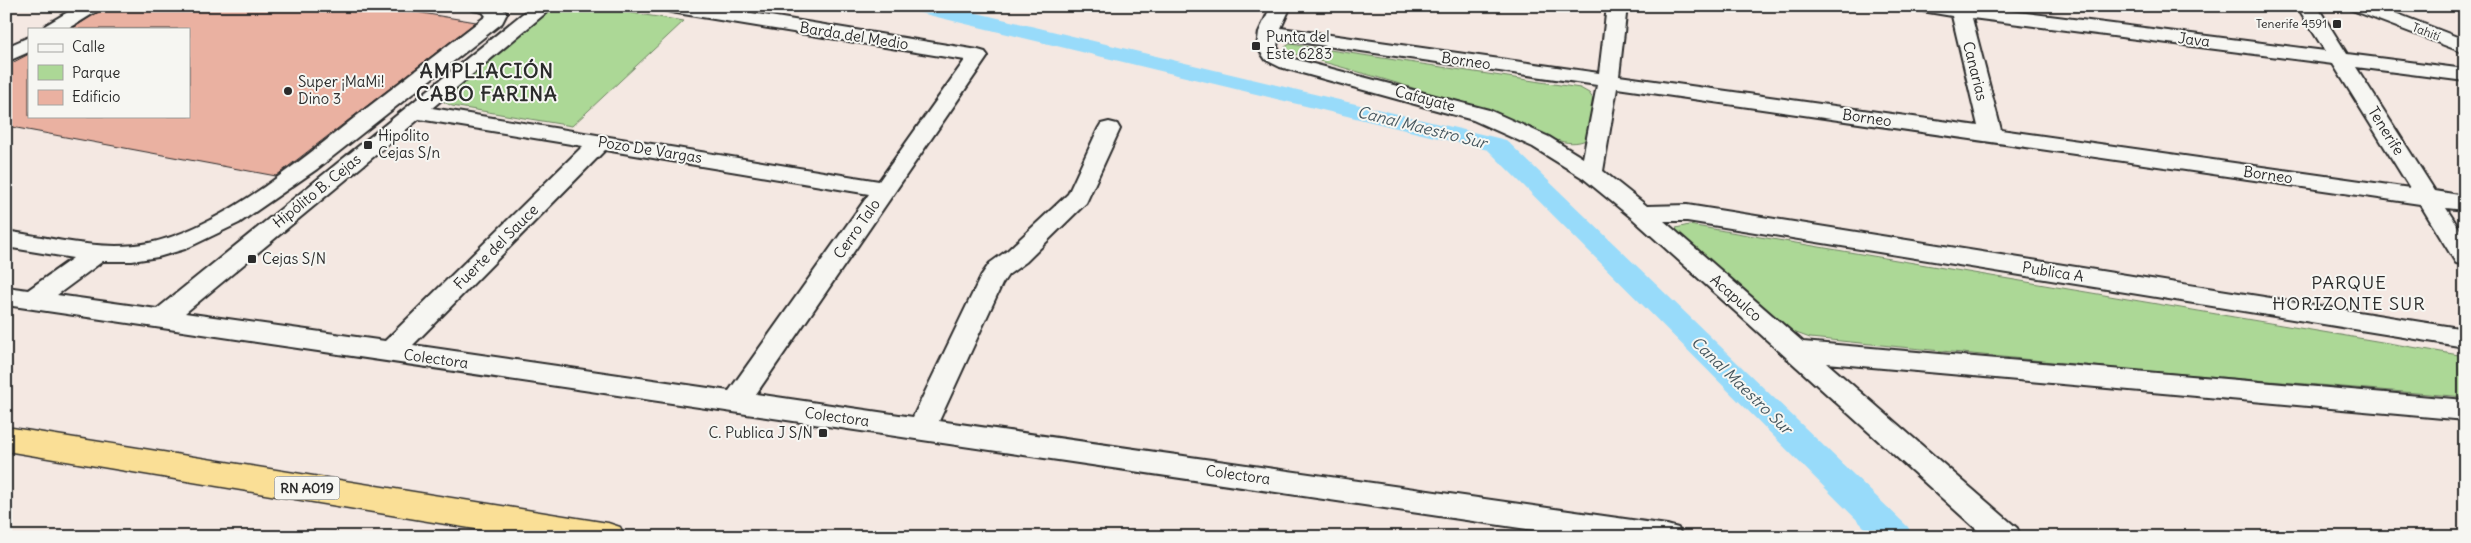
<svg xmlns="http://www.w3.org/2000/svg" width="2471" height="543" font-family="Delius,sans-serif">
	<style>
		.green { fill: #acd896; stroke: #6c8260 }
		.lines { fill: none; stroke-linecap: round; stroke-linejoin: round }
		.canal { fill: #98dbfa; fill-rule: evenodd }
		.building { fill: #eab1a1; stroke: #2b2b2b }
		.minor-casing { stroke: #2b2b2b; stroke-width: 4 }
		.highway-casing { stroke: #2b2b2b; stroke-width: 3 }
		.minor { fill: #f6f6f2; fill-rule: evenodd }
		.highway { fill: #fadf96; fill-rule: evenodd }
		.poi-dot { fill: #2b2b2b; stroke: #f6f6f2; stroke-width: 2 }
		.labels { text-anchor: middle; stroke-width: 4; stroke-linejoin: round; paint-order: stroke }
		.far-poi-label { font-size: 12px; fill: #2b2b2b; stroke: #f6f6f2; text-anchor: end }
		.far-street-label { font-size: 12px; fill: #2b2b2b; stroke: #f6f6f2 }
		.shield { fill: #f6f6f2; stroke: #686867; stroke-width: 1 }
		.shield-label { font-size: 14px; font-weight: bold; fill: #2b2b2b }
		.street-label { font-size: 15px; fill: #2b2b2b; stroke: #f6f6f2 }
		.poi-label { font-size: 15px; fill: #2b2b2b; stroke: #f6f6f2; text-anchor: start }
		.water-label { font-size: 16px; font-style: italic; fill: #46575f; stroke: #f6f6f2 }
		.quarter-label { font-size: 18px; letter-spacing: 1px; fill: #2b2b2b; stroke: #f6f6f2 }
		.district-label { font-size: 20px; font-weight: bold; letter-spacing: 1px; fill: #2b2b2b; stroke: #f6f6f2 }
	</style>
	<rect width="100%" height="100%" fill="#f4e8e2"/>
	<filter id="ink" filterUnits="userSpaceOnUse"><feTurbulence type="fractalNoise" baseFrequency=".02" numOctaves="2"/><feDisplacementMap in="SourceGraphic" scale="10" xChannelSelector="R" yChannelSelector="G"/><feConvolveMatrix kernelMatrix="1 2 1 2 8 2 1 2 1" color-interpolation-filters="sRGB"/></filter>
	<g filter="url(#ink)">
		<!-- green -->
		<path class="green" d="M586 6 684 21 572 126 452 106 444 102V94L553 7Z
			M1290 44 1580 88 1589 93 1594 100 1588 139C1567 150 1543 134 1523 126 1447 96 1367 74 1287 52L1285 47Z
			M1689 225 2465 356V397L2134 370 1810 338 1785 329 1678 239 1676 228Z"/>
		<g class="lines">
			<!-- canal -->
			<path class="canal" d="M909 6H948L1506 140 1908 527 1913 537H1874L1488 150 912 11Z"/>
		</g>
		<!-- building -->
		<path class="building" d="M106 6H380L476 22 276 176 6 126V66L29 54V116H189V29H72Z"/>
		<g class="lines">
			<!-- minor casing -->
			<g class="minor-casing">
				<path id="minor" d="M78 6H102L99 10 68 29H43L46 25Z
					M470 6H500L507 13 502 23 317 169 239 223 185 249 158 257 132 261H103L57 295 157 309 532 6H554L432 108 879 181 965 60 671 12 664 10 661 6H709L978 50 985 52 988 56 756 394 913 417 981 276 990 263 1008 250 1068 194 1098 129 1101 124 1109 122 1117 124 1120 129 1086 203 1026 262 1008 275 1002 284 939 421 1667 525 1678 528 1682 537H1581L6 305V287L28 290 73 258 6 247V231C52 238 102 252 149 243 221 229 306 156 363 111 404 79 445 48 486 16L483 12 473 10ZM419 119 583 146 385 341 185 313ZM605 150 869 194 729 391 413 345Z
					M1271 6H1291L1281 28 1599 73 1607 6H1627L1619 76 1978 126 1952 16 1916 10 1913 6H1971L2325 51 2297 6H2317L2347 54 2465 69V81L2356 67 2435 191 2465 196V210L2446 208 2465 237V265L2456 263 2420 204 1617 88 1603 171 1647 206 1687 205 2465 329V347L1687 221H1664L1803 342 2465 400V420L1827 363 2017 528 2021 537H1985L1633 219 1583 178 1533 147 1473 120 1280 67 1266 60 1257 47 1259 32ZM1972 18 2333 64 2410 188 2001 130ZM1278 39 1597 85 1583 158 1549 137 1489 110 1294 59 1280 52 1277 47Z
					M2349 6H2377L2465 40V53L2352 10Z
					M29 37V52L6 62V47Z"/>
			</g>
			<!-- highway casing -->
			<g class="highway-casing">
				<path id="highway" d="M6 427 608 523 620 527 625 537H524L6 451Z"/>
			</g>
			<!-- minor -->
			<use href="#minor" class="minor"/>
			<!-- highway -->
			<use href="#highway" class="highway"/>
		</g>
	</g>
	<!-- markers -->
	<g class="poi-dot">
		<rect x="2332" y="19" width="10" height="10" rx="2.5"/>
		<rect x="1251" y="41" width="10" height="10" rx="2.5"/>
		<circle cx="288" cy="91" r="5"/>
		<rect x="363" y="140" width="10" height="10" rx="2.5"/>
		<rect x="247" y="254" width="10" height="10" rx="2.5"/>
		<rect x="818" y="428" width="10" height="10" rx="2.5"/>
	</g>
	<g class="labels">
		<!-- far-poi labels -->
		<g class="far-poi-label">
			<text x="2327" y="28">Tenerife 4591</text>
		</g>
		<!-- far-street labels -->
		<g class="far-street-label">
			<text transform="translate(2426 32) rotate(21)" y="4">Tahití</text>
		</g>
		<!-- shield labels -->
		<rect class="shield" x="274.5" y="476.5" width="65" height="23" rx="4"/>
		<g class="shield-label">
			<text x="307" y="493">RN A019</text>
		</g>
		<!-- street labels -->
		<g class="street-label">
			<text transform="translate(854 36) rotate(9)" y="5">Barda del Medio</text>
			<text transform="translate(2194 40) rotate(7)" y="5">Java</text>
			<text transform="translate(1466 61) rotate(8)" y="5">Borneo</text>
			<text transform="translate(1975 71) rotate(76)" y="5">Canarias</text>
			<text transform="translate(1425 99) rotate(15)" y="5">Cafayate</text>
			<text transform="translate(1867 118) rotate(8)" y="5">Borneo</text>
			<text transform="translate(2386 131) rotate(58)" y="5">Tenerife</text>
			<text transform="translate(650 150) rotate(9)" y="5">Pozo De Vargas</text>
			<text transform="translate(2268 175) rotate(8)" y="5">Borneo</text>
			<text transform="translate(317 191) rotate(-39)" y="5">Hipólito B. Cejas</text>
			<text transform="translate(857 229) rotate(-55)" y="5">Cerro Talo</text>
			<text transform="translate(496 247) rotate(-45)" y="5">Fuerte del Sauce</text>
			<text transform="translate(2053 272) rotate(9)" y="5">Publica A</text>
			<text transform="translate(1736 298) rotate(41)" y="5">Acapulco</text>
			<text transform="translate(436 359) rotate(8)" y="5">Colectora</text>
			<text transform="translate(837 417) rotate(8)" y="5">Colectora</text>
			<text transform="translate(1238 475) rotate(8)" y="5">Colectora</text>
		</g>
		<!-- poi labels -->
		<g class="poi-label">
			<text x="1266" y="42">Punta del<tspan x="1266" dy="17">Este 6283</tspan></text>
			<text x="298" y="87">Super ¡MaMi!<tspan x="298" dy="17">Dino 3</tspan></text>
			<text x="378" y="141">Hipolito<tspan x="378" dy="17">Cejas S/n</tspan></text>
			<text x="262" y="264">Cejas S/N</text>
			<text x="813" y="438" text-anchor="end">C. Publica J S/N</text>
		</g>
		<!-- water labels -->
		<g class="water-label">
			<text transform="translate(1422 127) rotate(14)" y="6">Canal Maestro Sur</text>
			<text transform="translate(1742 385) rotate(44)" y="6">Canal Maestro Sur</text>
		</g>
		<!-- quarter labels -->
		<g class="quarter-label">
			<text x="2349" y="289">PARQUE<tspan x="2349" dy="21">HORIZONTE SUR</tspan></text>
		</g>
		<!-- district labels -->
		<g class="district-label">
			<text x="487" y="78">AMPLIACIÓN<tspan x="487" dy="23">CABO FARINA</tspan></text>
		</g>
	</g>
	<!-- margin -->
	<rect width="2471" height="543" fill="none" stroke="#f6f6f2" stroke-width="25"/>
	<rect x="12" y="12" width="2446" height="518" fill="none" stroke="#2b2b2b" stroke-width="2" filter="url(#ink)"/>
	<!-- legend -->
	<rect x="28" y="28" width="162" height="90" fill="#f6f6f2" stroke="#a5a5a2"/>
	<rect x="38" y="44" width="25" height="8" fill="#f6f6f2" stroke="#a5a5a2"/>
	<text x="72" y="52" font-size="15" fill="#2b2b2b">Calle</text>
	<rect x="38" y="65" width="25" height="15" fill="#acd896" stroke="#a5a5a2"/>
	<text x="72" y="78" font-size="15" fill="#2b2b2b">Parque</text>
	<rect x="38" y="90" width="25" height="15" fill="#eab1a1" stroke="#a5a5a2"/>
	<text x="72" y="102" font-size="15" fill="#2b2b2b">Edificio</text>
</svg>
